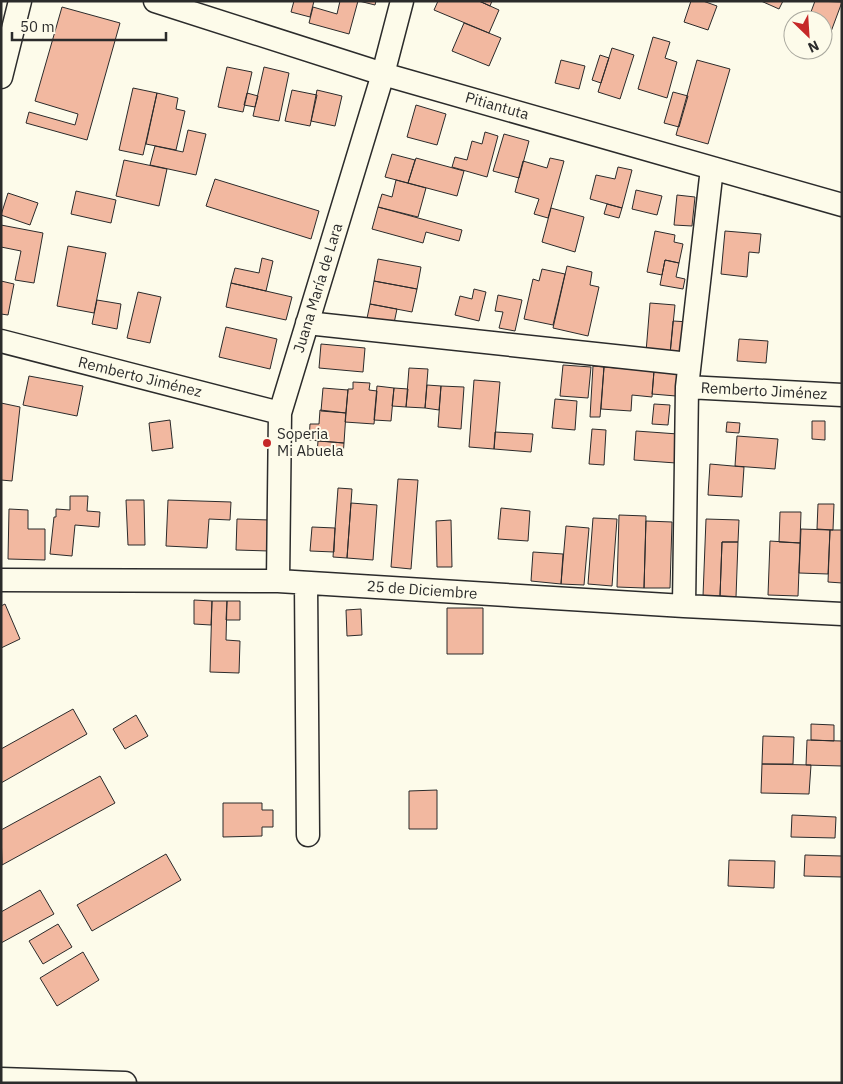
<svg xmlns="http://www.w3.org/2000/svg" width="843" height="1084" font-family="'IBM Plex Sans',sans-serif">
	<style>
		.building { fill: #f2b8a0; stroke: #2b2b2b }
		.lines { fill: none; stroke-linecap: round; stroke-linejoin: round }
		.minor-casing { stroke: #2b2b2b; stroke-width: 25 }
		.minor { stroke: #fdfbea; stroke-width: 22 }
		.poi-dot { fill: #c62828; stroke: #fdfbea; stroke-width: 2 }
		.labels { text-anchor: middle; stroke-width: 4; stroke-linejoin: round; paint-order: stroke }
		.street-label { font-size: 15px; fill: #2b2b2b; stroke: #fdfbea }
		.poi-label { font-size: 15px; fill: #2b2b2b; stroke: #fdfbea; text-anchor: start }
	</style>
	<rect width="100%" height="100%" fill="#fdfbea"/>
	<!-- building -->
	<path class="building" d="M294 1H314L310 17 291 12Z
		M340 1H358L349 34 309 23 313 7 337 14Z
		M359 1H376L375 5Z
		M438 1H479L499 10 489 33 434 10Z
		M479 1H492L490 6Z
		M691 1H703L717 6 708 30 684 22Z
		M761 1H783L779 9Z
		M815 1 842 2 829 37 823 35V20H808Z
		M62 7 120 23 87 140 26 123 29 112 75 125 78 114 35 101Z
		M464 23 501 38 489 66 452 51Z
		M653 37 670 42 665 58 677 62 667 98 638 89Z
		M612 48 634 55 620 99 598 92Z
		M600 55 609 58 601 83 592 80Z
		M561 60 585 66 579 89 555 83Z
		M697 60 730 69 708 144 676 135Z
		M227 67 252 72 243 112 218 107Z
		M264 67 289 73 279 121 253 116Z
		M133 88 157 93 143 155 119 150Z
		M292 90 317 95 310 126 285 121Z
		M317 90 342 96 335 126 311 121Z
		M673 92 688 96 679 127 664 123Z
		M157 93 178 98 176 109 185 111 176 150 146 144Z
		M247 93 258 96 255 107 244 105Z
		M416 105 446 114 437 145 407 137Z
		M188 130 206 134 196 175 150 165 155 146 183 152Z
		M485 132 498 136 487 177 452 167 455 157 467 160 472 141 482 144Z
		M504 134 529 141 519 178 493 171Z
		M392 154 415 160 408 183 385 177Z
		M416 158 464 171 457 196 408 183Z
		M550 158 564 161 548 218 534 214 539 199 515 192 523 161 547 168Z
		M124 160 167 169 159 206 116 196Z
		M618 167 632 170 622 208 590 199 596 175 615 179Z
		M215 179 319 211 311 239 206 206Z
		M396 180 426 188 418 217 378 207 382 194 392 197Z
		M636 190 662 196 657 215 632 209Z
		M76 191 116 200 111 223 71 214Z
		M8 193 38 203 30 225 1 215Z
		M677 195 695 197 692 226 674 225Z
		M607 204 622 208 619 218 604 214Z
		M378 207 462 230 459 241 426 232 423 243 372 229Z
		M551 208 584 217 575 252 542 242Z
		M1 225 43 233 34 283 15 280 21 251 1 247Z
		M655 231 675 235 674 242 683 244 679 263 665 260 662 275 647 272Z
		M725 231 761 234 759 253 749 252 747 277 721 274Z
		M68 246 106 253 94 313 57 306Z
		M262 258 273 261 266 291 231 283 235 268 259 273Z
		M378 259 421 267 417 289 374 281Z
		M665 260 679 263 676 277 685 279 683 289 660 285Z
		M567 266 592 272 590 285 599 287 588 336 553 328Z
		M542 269 565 274 553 325 524 319 533 279 539 281Z
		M1 281 14 284 8 315 1 314Z
		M374 281 417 289 412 312 370 304Z
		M231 283 292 297 286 320 226 307Z
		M474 289 486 292 479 321 455 315 460 296 472 299Z
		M138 292 161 297 150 343 127 338Z
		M498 295 522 300 515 331 499 328 503 312 495 311Z
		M97 300 121 304 117 329 92 324Z
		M650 303 675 305 670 354 646 352Z
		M370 304 397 309 393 328 366 323Z
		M673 321 690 322 687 356 670 354Z
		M226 327 277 339 270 369 219 357Z
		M739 339 768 341 766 363 737 361Z
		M321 344 365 348 363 372 319 368Z
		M563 365 591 367 588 398 560 396Z
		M593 366 604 367 600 417H590Z
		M604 367 654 371 652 397 632 395 631 411 601 409Z
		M409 368 428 369 425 408 406 407Z
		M654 371 678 373 676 396 652 394Z
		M29 376 83 386 77 416 23 405Z
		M474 380 500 382 494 449 469 447Z
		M353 382 370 383 369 390 377 391 374 424 345 422 348 389H353Z
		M427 385 441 386 439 410 425 408Z
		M377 386 394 388 391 421 374 420Z
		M441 386 464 387 461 429 438 427Z
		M323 388 348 390 346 413 321 411Z
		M394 388 408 389 406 407 392 406Z
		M555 399 577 401 575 430 552 428Z
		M1 403 20 407 12 481 1 480Z
		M654 404 670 405 668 425 652 424Z
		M320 410 346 413 344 443 309 440 310 424H319Z
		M170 420 173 448 152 451 149 423Z
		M812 421H825V440L812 439Z
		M727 422 740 423 739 433 726 432Z
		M592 429 606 430 604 465 589 464Z
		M636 431 678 434 676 463 634 460Z
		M495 432 533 434 531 452 494 449Z
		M737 436 778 439 775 469 735 466Z
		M318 441 344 443 343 456 317 454Z
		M710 464 744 467 742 497 708 495Z
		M398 479 418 480 411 569 391 567Z
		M338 488 352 489 347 558 333 557Z
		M70 496H88L87 511 100 512 99 527 75 525 72 556 50 554 54 517H56V509L70 510Z
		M126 500H144L145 545H128Z
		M168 500 231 502 230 520 209 519 207 548 166 546Z
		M351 503 377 505 373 560 347 558Z
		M818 504H834L833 530 817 529Z
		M501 508 530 511 528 541 498 539Z
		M9 509 28 510V529H45V560L8 559Z
		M780 512H801L800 543 779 542Z
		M619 515 646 516 644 588 617 587Z
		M593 518 617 519 612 586 588 584Z
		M237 519 270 520 269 551 236 550Z
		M706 519 739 520 738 542H722L720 596H703Z
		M451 520 452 567H437L436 521Z
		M646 521 672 522 670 588H644Z
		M566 526 589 528 584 585 561 584Z
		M312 527 335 528 334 552 310 551Z
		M801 529 830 530 828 574 799 573Z
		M830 530H842V583L828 582Z
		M770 541 800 543 798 596 768 595Z
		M722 542H738L736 597 720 596Z
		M533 552 563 554 561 584 531 581Z
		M194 600 212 601 211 625 194 624Z
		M212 601H227L226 640 240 641 239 673 210 672Z
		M227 601H240V620H226Z
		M5 604 20 639 1 648V606Z
		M447 608H483V654H447Z
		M361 609 362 635 347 636 346 610Z
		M73 709 87 734 1 783V749Z
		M136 715 148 736 125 749 113 729Z
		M811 724 834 725V741L811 740Z
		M763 736 794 737 793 764H762Z
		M807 740 842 741V766L806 765Z
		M762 764 811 765 809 794 761 793Z
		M100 776 115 803 2 865 1 830Z
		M437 790V829H409V791Z
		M223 803H262V810H273V827H262V836L223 837Z
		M792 815 836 817 835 838 791 837Z
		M166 854 181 880 92 931 77 905Z
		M805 855 842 856V877L804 876Z
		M729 860 775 861 774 888 728 886Z
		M40 890 54 914 1 943V912Z
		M58 924 72 947 43 964 29 941Z
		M83 952 99 980 57 1006 40 978Z"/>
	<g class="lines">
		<!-- minor casing -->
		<g class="minor-casing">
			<path id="minor" d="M155 1 383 74 842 205
				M1 77 20 1
				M307 323 689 364
				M1 341 280 413
				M687 387 842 395
				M1 580 278 581 684 606 842 614
				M278 581 280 413 383 74 402 1
				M306 583 308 835
				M684 606 687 387 712 168
				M1 1079 125 1083"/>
		</g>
		<!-- minor -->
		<use href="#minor" class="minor"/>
	</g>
	<!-- markers -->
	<circle class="poi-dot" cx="267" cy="443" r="5"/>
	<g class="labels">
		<!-- street labels -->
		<g class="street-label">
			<text transform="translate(497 106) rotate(16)" y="5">Pitiantuta</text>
			<text transform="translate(318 288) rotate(-73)" y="5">Juana María de Lara</text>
			<text transform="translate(140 377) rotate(14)" y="5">Remberto Jiménez</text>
			<text transform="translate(764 391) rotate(3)" y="5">Remberto Jiménez</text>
			<text transform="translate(422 590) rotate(4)" y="5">25 de Diciembre</text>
		</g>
		<!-- poi labels -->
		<g class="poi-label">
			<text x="277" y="439">Soperia<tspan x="277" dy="17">Mi Abuela</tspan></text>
		</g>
	</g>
	<!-- border -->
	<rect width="843" height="1084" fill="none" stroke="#2b2b2b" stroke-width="5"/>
	<!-- north arrow -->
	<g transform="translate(808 35) rotate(155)"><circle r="24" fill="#fdfbea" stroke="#a9a89e"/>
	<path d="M0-4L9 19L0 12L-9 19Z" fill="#c62828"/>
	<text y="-8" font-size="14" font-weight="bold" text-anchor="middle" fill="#2b2b2b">N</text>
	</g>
	<!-- scale -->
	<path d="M12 32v8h154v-8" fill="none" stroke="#2b2b2b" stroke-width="2.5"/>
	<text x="20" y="32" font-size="15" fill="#2b2b2b" stroke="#fdfbea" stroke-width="4" paint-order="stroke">50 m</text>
</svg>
